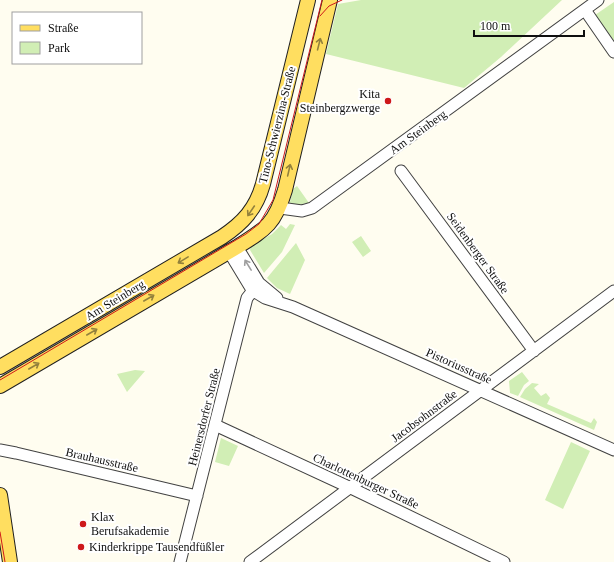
<svg xmlns="http://www.w3.org/2000/svg" width="614" height="562" font-family="'Times New Roman',serif">
	<style>
		.green { fill: #d1eeb5 }
		.lines { fill: none; stroke-linecap: round; stroke-linejoin: round }
		.minor-casing { stroke: #424242; stroke-width: 13 }
		.major-casing { stroke: #202020; stroke-width: 16 }
		.minor { stroke: #fff; stroke-width: 11 }
		.major { stroke: #ffde60; stroke-width: 14 }
		.tram { stroke: #ce181a; stroke-width: 1 }
		.oneway { stroke: #93813c }
		.oneway2 { stroke: #9f9f9f }
		.poi-dot { fill: #ce181a; stroke: #fff; stroke-width: 1.5 }
		.labels { text-anchor: middle; stroke-width: 4; stroke-linejoin: round; paint-order: stroke }
		.poi-label { font-size: 12px; fill: #0f0f0f; stroke: #fff; text-anchor: start }
		.street-label { font-size: 12px; fill: #0f0f0f; stroke: #fff }
	</style>
	<rect width="100%" height="100%" fill="#fffdf0"/>
	<!-- green -->
	<path class="green" d="M361 0H562L501 57 464 88 326 54 338 4Z
		M614 2V41L595 15Z
		M297 186 309 203 289 206 293 189Z
		M290 224 295 225 282 252 264 273 250 250 251 246 272 234 281 225 286 229Z
		M361 236 371 251 363 257 352 242Z
		M296 243 305 260 290 294 277 288 267 278Z
		M135 370 145 371 127 392 117 374Z
		M522 372 529 381 524 385 518 396 510 393 509 381Z
		M532 383 539 384 534 388 541 396 546 393 550 398 547 404 591 423 594 418 597 422 594 430 520 397 525 389Z
		M221 438 238 446 229 466 215 462Z
		M571 442 590 451 563 509 545 500Z"/>
	<g class="lines">
		<!-- minor casing -->
		<g class="minor-casing">
			<path id="minor" d="M585 10 614 52
				M401 171 534 351
				M280 208 302 211 312 208 598 0
				M237 247 259 283 277 298
				M229 252 252 290 265 298 293 307 614 450
				M215 425 351 488 504 562
				M0 450 16 453 197 496
				M180 562 247 298 259 283
				M250 562 614 291"/>
		</g>
		<!-- major casing -->
		<g class="major-casing">
			<path id="major" d="M0 367 222 237C243 223 256 209 263 184L308 0
				M0 386 237 247C266 229 275 224 285 190L330 0
				M0 495 10 562"/>
		</g>
		<!-- minor -->
		<use href="#minor" class="minor"/>
		<!-- major -->
		<use href="#major" class="major"/>
		<!-- tram -->
		<path class="tram" d="M320 16 329 6 342 0
			M0 380 246 234 259 224 273 200 322 0
			M0 532 5 562"/>
	</g>
	<!-- one-way arrows -->
	<defs><path id="oneway-shaft" d="M-6 0H5M1.5-3L5.5 0L1.5 3" fill="none" stroke-width="1.6" stroke-linecap="round" stroke-linejoin="round"/></defs>
	<g class="oneway">
		<use href="#oneway-shaft" transform="translate(319 44) rotate(-76)"/>
		<use href="#oneway-shaft" transform="translate(289 170) rotate(-77)"/>
		<use href="#oneway-shaft" transform="translate(251 211) rotate(124)"/>
		<use href="#oneway-shaft" transform="translate(183 260) rotate(149)"/>
		<use href="#oneway-shaft" transform="translate(149 298) rotate(-30)"/>
		<use href="#oneway-shaft" transform="translate(92 332) rotate(-30)"/>
		<use href="#oneway-shaft" transform="translate(34 366) rotate(-30)"/>
	</g>
	<use class="oneway2" href="#oneway-shaft" transform="translate(248 265) rotate(-122)"/>
	<!-- markers -->
	<g class="poi-dot">
		<circle cx="388" cy="101" r="4"/>
		<circle cx="83" cy="524" r="4"/>
		<circle cx="81" cy="547" r="4"/>
	</g>
	<g class="labels">
		<!-- poi labels -->
		<g class="poi-label">
			<text x="380" y="98" text-anchor="end">Kita<tspan x="380" dy="14">Steinbergzwerge</tspan></text>
			<text x="91" y="521">Klax<tspan x="91" dy="14">Berufsakademie</tspan></text>
			<text x="89" y="551">Kinderkrippe Tausendfüßler</text>
		</g>
		<!-- street labels -->
		<g class="street-label">
			<text transform="translate(277 125) rotate(-76)" y="4">Tino-Schwierzina-Straße</text>
			<text transform="translate(418 132) rotate(-36)" y="4">Am Steinberg</text>
			<text transform="translate(478 253) rotate(54)" y="4">Seidenberger Straße</text>
			<text transform="translate(115 300) rotate(-31)" y="4">Am Steinberg</text>
			<text transform="translate(459 366) rotate(24)" y="4">Pistoriusstraße</text>
			<text transform="translate(424 416) rotate(-37)" y="4">Jacobsohnstraße</text>
			<text transform="translate(204 417) rotate(-76)" y="4">Heinersdorfer Straße</text>
			<text transform="translate(102 460) rotate(13)" y="4">Brauhausstraße</text>
			<text transform="translate(366 481) rotate(25)" y="4">Charlottenburger Straße</text>
		</g>
	</g>
	<!-- legend -->
	<rect x="12" y="12" width="130" height="52" fill="#ffffff" stroke="#9f9f9f"/>
	<rect x="20" y="25" width="20" height="6" fill="#ffde60" stroke="#9f9f9f"/>
	<text x="48" y="32" font-size="12" fill="#0f0f0f">Straße</text>
	<rect x="20" y="42" width="20" height="12" fill="#d1eeb5" stroke="#9f9f9f"/>
	<text x="48" y="52" font-size="12" fill="#0f0f0f">Park</text>
	<!-- scale -->
	<path d="M474 30v6h110v-6" fill="none" stroke="#0f0f0f" stroke-width="2"/>
	<text x="480" y="30" font-size="12" fill="#0f0f0f" stroke="#ffffff" stroke-width="3" paint-order="stroke">100 m</text>
</svg>
